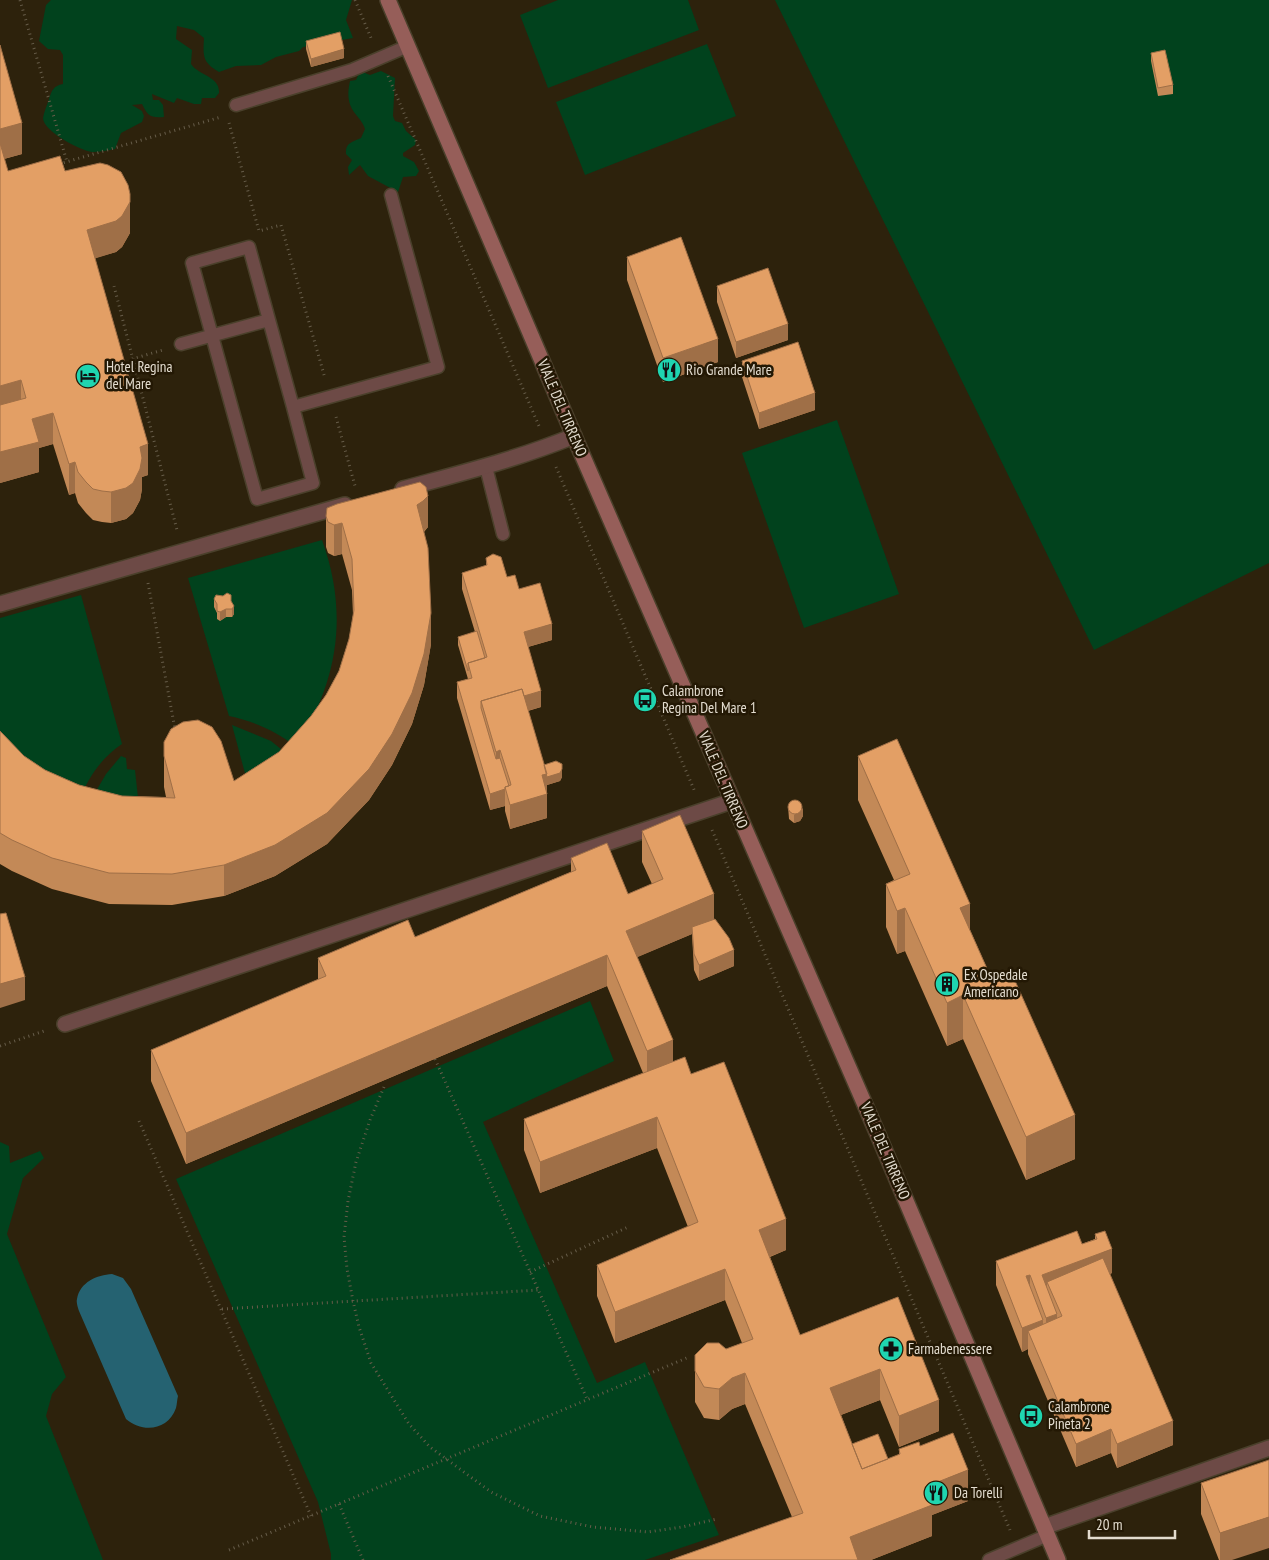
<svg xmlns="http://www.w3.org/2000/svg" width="1269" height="1560" font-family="'PT Sans Narrow',sans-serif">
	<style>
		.green { fill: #01421d }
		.water { fill: #256271 }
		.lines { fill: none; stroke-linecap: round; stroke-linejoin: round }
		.lane-casing { stroke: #4a402b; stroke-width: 15 }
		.street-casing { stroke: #4a402b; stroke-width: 18 }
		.secondary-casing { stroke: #4a402b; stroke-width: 18 }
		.path { stroke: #675d4a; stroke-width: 3; stroke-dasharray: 1 4; stroke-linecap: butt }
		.lane { stroke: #6d4a46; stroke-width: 12 }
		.street { stroke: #6d4a46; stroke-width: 15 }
		.secondary { stroke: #965e59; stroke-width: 15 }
		.wall { fill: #c38957 }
		.shaded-wall { fill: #9f6f47 }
		.building { fill: #e39f65; stroke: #9f6f47 }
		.labels { text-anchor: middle; stroke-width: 5; stroke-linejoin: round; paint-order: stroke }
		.poi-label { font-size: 15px; fill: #e3dccf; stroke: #231804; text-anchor: start }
		.street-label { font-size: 15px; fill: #e3dccf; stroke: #231804 }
	</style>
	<rect width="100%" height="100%" fill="#2d220c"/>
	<!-- green -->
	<path class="green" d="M51 0H352L346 20 353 38 303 47 299 51 276 57 261 65 236 66 219 72C202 62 203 56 204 38L194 30 177 26 176 39 192 50 191 64C199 76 220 76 219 93L215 98H202L201 104H194L177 98 174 103 152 94 153 100H159L163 105 164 117C150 118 148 116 142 104L132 105 142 111 144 116 142 122 121 133 115 149C108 150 100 152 92 152 81 151 43 131 43 118 44 112 47 105 49 99 52 90 53 86 63 84V55L60 50 48 49 39 41 46 5Z
		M558 0H688L699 30 548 88 520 15Z
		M775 0H1269V563L1094 650Z
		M707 44 736 116 585 175 556 102Z
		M360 71 370 75 381 71 395 78 393 116 395 121 402 123 406 131 416 140 415 145 403 153V156L414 162 419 171 416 176 403 177 398 192 368 176 360 165 349 175 348 167 352 160 346 154C345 143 352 142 361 138L365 129C362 120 356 116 352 109 347 100 348 90 350 81L356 80Z
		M837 420 899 594 804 628 742 453Z
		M322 540C349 614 338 682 296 747 277 731 253 721 229 716L188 578Z
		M81 595 122 744C101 758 89 777 79 800L0 743V618Z
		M232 725 271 741 292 758 250 792Z
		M121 756 126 758 127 769 135 770 139 807 92 798 106 774Z
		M590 1001 614 1061 483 1122 597 1383 645 1362 719 1535 645 1560H331V1554L318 1502 176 1179Z
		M0 1142 9 1146 10 1163 40 1151 44 1158 23 1178 7 1234 66 1377 52 1394 46 1416 103 1560H0Z"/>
	<!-- water -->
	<path class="water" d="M112 1274 123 1278 131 1289 178 1396C177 1400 177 1404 176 1408 168 1431 142 1433 126 1419L79 1311C78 1308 76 1302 77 1299 80 1282 97 1275 112 1274Z"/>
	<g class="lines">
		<!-- lane casing -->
		<g class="lane-casing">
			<path id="lane" d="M236 105 352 70 408 46
				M269 320 249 247 192 263 257 499 313 483 293 407
				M181 344 269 320 293 407 438 367 391 195
				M486 467 503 534
				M989 1560 1048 1535"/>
		</g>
		<!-- street casing -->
		<g class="street-casing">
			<path id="street" d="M403 489C461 473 518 459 574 436
				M0 604 345 505
				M65 1024 732 801
				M1044 1527 1269 1448"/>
		</g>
		<!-- secondary casing -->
		<g class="secondary-casing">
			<path id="secondary" d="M388 0 574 436 879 1137 1058 1560"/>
		</g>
		<!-- path -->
		<path class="path" d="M20 0 67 162
			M355 0 371 38
			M388 76 539 426
			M229 123 259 231 281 225 325 378
			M59 164 221 117
			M114 286 177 530
			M132 359 163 350
			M336 417 355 486
			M556 467 695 792
			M148 583 175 729
			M712 830 1010 1530
			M0 1046 44 1031
			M435 1059 587 1399
			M384 1087 370 1120 356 1162 348 1201 344 1237 347 1269 353 1301 359 1327 371 1363 409 1424 430 1447 491 1492 540 1516 593 1527 648 1532 682 1527 717 1519
			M139 1121 311 1516
			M530 1272 628 1227
			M222 1309 538 1290
			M339 1504 363 1560
			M229 1550 689 1357"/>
		<!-- lane -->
		<use href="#lane" class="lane"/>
		<!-- street -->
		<use href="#street" class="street"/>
		<!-- secondary -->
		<use href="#secondary" class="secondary"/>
	</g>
	<!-- wall -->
	<path class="wall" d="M306 41 344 58 311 67 306 49Z
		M0 45 22 154 4 159 8 171H65L130 225V233L122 247 116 252 95 258 148 475 142 477V489L140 500 133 513 126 519 111 523 102 522 93 520 86 513 78 503 75 493 69 495 53 444 39 448V472L0 483Z
		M1151 53 1173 85V94L1158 96 1151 61Z
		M627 257 718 362 663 382 627 280Z
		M717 286 788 340 736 358 717 302Z
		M742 361 815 410 759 429 742 377Z
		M326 516 428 527 424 532 431 644 424 685 412 724 392 765 369 800 327 844 275 876 224 896 172 905 109 904 52 889 12 871 0 864V731L24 756 45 770 79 785 122 796 166 797 164 787V756L234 781 279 752 311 716 326 695 339 671 349 639 353 615 352 590 342 554 334 556 328 553 326 547Z
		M486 558 519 589 552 640 528 647 541 707 528 711 544 765 562 777 560 781 547 785V818L510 829 505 811V806L490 810 457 698V682L468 679 458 645V637L475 632 462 589V573L486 566Z
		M214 599 231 601 234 614 232 617H226L220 621 217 619V613L214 607Z
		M858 756 970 930 993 982 1075 1159 1026 1180 963 1039 947 1046 905 951 897 954 886 927V884L894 880 858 800Z
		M788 806 803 816 800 821 794 823 789 819Z
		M642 831 714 920 734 966 699 981 694 970 692 934 637 957 673 1062 691 1074 786 1250 770 1257 800 1335 898 1297 939 1431 899 1447 880 1400 841 1415 852 1444 888 1459 899 1455V1449L920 1446 968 1501 932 1515V1536L871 1560H670L792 1517 745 1404 732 1409 719 1420 704 1418 695 1402V1371L726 1349 742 1343 725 1300 615 1343 597 1296V1265L688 1227 657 1148 540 1193 524 1150V1119L643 1073 607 986 186 1164 151 1081V1050L318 980V958L415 937 571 872V858L628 894 652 884 642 862Z
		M1095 1234 1112 1273 1110 1274 1173 1445 1117 1468 1111 1453 1076 1467 1028 1354V1349L1022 1352 996 1285V1261L1082 1244 1095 1239Z
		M1201 1483 1232 1560H1219L1201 1514Z"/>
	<!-- shaded-wall -->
	<path class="shaded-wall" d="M344 49V58L311 67V59Z
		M22 123V154L0 160V129Z
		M130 194V233L122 247 116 252 87 261V230Z
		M788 324V340L736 358V342Z
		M718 339V362L663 382V358Z
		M21 380V411L0 417V386Z
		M815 393V410L759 429V413Z
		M53 413V444L39 448V472L0 483V452L32 419Z
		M148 444V475L142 477V489L140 500 133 513 126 519 111 523V492L140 447Z
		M75 462V493L69 495V464Z
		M428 496V527L423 532 417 505Z
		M342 523V554L334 556V525Z
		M234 606V614L232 617V609Z
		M226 609V617L220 621V612Z
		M431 613V644L424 685 412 724 392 765 369 800 327 844 275 876 224 896V865Z
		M552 624V640L524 648V632Z
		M541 691V707L487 722 483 708Z
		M500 750V774L496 775V752Z
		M562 769V777L560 781 547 785V818L510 829V805L542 775Z
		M505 789V806L490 810V794Z
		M803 808V816L800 821 794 823V815Z
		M714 894V925L692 927V934L626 962V931Z
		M970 904V947L960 908Z
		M905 908V951L897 954V911Z
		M734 950V966L699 981V965Z
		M607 955V986L186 1164V1133Z
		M25 977V1000L0 1008V984Z
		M963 995V1039L947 1046V1003Z
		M673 1040V1071L647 1082V1051Z
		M1075 1115V1159L1026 1180V1137Z
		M657 1117V1148L540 1193V1162Z
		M786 1219V1250L759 1261V1230Z
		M1112 1249V1273L1053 1295 1047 1282V1297L1042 1275Z
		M725 1269V1300L615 1343V1312Z
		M1030 1275V1299L1026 1276Z
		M1057 1314V1338L1046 1342V1318Z
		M1043 1320V1344L1028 1331V1349L1022 1352V1328Z
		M880 1369V1400L830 1419V1388Z
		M745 1373V1404L732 1409 719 1420V1389L732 1378Z
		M939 1400V1431L899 1447V1416Z
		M1173 1421V1445L1117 1468V1444Z
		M1111 1429V1453L1076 1467V1444Z
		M968 1470V1501L932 1515V1536L871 1560H850V1537L925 1487Z
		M1269 1517V1548L1232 1560H1220V1533Z"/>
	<!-- building -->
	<path class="building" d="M340 32 344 49 311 59 306 41Z
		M0 45 22 123 0 129Z
		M1165 50 1173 85 1158 88 1151 53Z
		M0 143 8 171 60 156 65 171 100 163 108 165 121 172 128 185 130 194V202L122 216 116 221 87 230 148 444 140 447 142 458 140 469 133 483 126 488 111 492 102 491 93 489 86 482 78 472 75 462 69 464 53 413 32 419 39 442 0 452V405L26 398 21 380 0 386Z
		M681 237 718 339 663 358 627 257Z
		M768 268 788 324 736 342 717 286Z
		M798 342 815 393 759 413 742 361Z
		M420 482 426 487 428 496 423 501 417 505 428 548 431 613 424 654 412 693 392 734 369 769 327 813 275 845 224 865 172 874 109 873 52 858 12 840 0 833V731L24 756 45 770 79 785 122 796 175 798 164 756V742L171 729 183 722 198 720 212 727 221 741 234 781 279 752 311 716 326 695 339 671 349 639 354 610 352 559 342 523 334 525 328 522 326 516 327 508 337 504Z
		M493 554 501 557 507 577 515 575 519 589 540 583 552 624 524 632 541 691 524 696 522 689 481 701V708L496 759 500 758 509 786 505 787V789L490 794 457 682 472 678 468 663 487 657 462 573 487 565 486 558Z
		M227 593 231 595V601L234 606 232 609H226L220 612 217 611V604L214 599 216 595 223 596Z
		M477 631 485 658 468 663V671L458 637Z
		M522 689 547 774 542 775 547 794 510 805 505 787 511 785 510 781 500 750 496 752 481 701Z
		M897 739 970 904 960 908 993 982 1012 974 1075 1115 1026 1137 963 995 947 1003 905 908 897 911 886 884 910 874 858 756Z
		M556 761 562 764V769L560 773 547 777 544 765Z
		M788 807a7 7 0 1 1 14 0a7 7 0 1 1-14 0Z
		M680 815 714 894 626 931 673 1040 647 1051 607 955 186 1133 151 1050 326 976 318 958 408 920 415 937 576 870 571 858 607 843 628 894 663 879 642 831Z
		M6 913 25 977 0 984V914Z
		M715 919 729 938 734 950 699 965 694 954 692 927Z
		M685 1057 691 1074 724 1062 786 1219 759 1230 800 1335 898 1297 939 1400 899 1416 880 1369 830 1388 862 1469 900 1454 899 1449 919 1442 920 1446 953 1433 968 1470 925 1487 932 1505 850 1537 858 1560H670L803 1513 745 1373 732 1378 719 1389 704 1387 695 1371V1355L707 1343H719L726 1349 753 1339 725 1269 615 1312 597 1265 698 1222 657 1117 540 1162 524 1119Z
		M1077 1231 1082 1244 1097 1239 1095 1234 1105 1231 1112 1249 1042 1275 1057 1314 1046 1318 1030 1275 1026 1276 1043 1320 1022 1328 996 1261Z
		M1103 1258 1173 1421 1117 1444 1111 1429 1076 1444 1028 1331 1062 1316 1047 1282Z
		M878 1434 888 1459 862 1469 852 1444Z
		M1269 1460V1517L1220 1533 1201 1483Z"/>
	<!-- icons -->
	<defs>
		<g id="restaurant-disc" transform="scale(1.25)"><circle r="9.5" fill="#1fd5b0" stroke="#231804"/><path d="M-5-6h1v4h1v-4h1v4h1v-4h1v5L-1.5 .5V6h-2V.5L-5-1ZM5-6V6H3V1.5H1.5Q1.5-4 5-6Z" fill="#111"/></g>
		<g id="hotel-disc" transform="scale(1.25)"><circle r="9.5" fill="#1fd5b0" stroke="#231804"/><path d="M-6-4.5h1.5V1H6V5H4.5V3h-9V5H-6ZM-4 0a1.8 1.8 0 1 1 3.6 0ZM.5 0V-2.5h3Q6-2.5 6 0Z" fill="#111"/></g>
		<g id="bus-disc" transform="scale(1.25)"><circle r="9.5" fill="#1fd5b0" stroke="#231804"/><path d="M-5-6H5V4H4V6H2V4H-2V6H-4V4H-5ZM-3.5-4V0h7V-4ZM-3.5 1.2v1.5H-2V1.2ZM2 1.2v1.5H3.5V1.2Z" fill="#111"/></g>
		<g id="building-disc" transform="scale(1.25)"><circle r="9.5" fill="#1fd5b0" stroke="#231804"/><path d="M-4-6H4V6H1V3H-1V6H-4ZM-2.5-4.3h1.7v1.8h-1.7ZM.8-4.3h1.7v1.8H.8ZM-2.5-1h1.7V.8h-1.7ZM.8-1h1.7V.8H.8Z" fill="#111"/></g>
		<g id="pharmacy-disc" transform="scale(1.25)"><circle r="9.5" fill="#1fd5b0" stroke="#231804"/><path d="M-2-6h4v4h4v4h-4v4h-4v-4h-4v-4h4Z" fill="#111"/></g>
	</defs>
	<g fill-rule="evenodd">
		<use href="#restaurant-disc" x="669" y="370"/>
		<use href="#hotel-disc" x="88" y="376"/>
		<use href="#bus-disc" x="645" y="700"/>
		<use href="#building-disc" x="947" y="984"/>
		<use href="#pharmacy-disc" x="891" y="1349"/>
		<use href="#bus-disc" x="1031" y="1416"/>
		<use href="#restaurant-disc" x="936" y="1493"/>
	</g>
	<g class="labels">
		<!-- poi labels -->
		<g class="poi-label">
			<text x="106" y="372">Hotel Regina<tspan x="106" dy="17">del Mare</tspan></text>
			<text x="686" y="375">Rio Grande Mare</text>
			<text x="662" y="696">Calambrone<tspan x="662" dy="17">Regina Del Mare 1</tspan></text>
			<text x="964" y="980">Ex Ospedale<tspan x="964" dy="17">Americano</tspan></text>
			<text x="908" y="1354">Farmabenessere</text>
			<text x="1048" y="1412">Calambrone<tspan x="1048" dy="17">Pineta 2</tspan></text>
			<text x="954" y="1498">Da Torelli</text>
		</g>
		<!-- street labels -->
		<g class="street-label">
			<text transform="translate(562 408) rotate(67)" y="5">VIALE DEL TIRRENO</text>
			<text transform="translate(723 780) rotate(67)" y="5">VIALE DEL TIRRENO</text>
			<text transform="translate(885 1151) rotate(67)" y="5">VIALE DEL TIRRENO</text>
		</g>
	</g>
	<!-- scale -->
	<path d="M1089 1530v8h86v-8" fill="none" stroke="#e3dccf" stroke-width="2.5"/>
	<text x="1096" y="1530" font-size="15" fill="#e3dccf" stroke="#231804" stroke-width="4" paint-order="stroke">20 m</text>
</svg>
